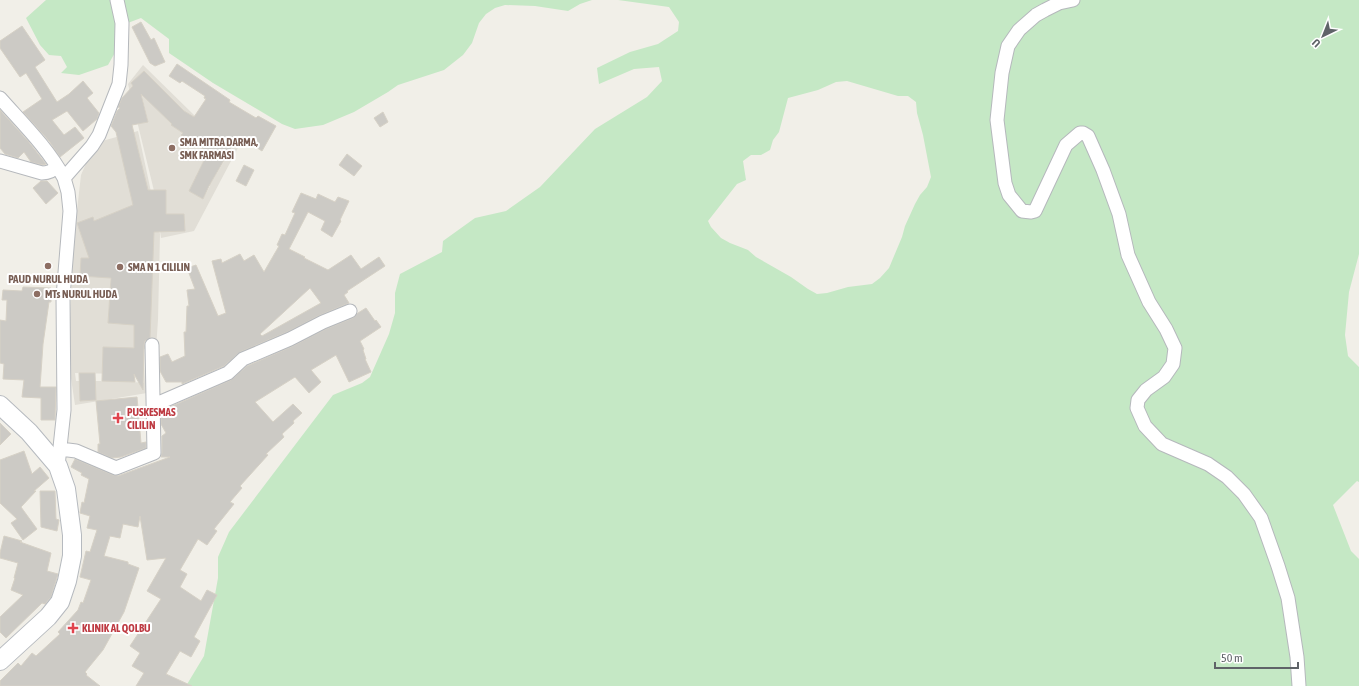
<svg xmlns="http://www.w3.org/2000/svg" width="1359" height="686" font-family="'Asap Condensed',sans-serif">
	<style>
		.education { fill: #e1ded6; fill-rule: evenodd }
		.green { fill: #c5e8c5; fill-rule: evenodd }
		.building { fill: #cccac5; stroke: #d6d1c6; fill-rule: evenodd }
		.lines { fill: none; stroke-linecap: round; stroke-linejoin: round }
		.street-casing { stroke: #b5b8bc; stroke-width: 15 }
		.secondary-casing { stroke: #b6babf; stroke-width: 20 }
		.street { stroke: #fff; stroke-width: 13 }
		.secondary { stroke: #fff; stroke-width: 18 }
		.education-dot { fill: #8d6e63; stroke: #fff; stroke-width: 1.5 }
		.health-dot { fill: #e0444e; stroke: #fff; stroke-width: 1.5 }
		.labels { text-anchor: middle; stroke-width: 4; stroke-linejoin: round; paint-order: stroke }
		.education-label { font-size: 11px; font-weight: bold; fill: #785e54; stroke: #fff; text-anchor: start }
		.health-label { font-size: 11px; font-weight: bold; fill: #be3a42; stroke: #fff; text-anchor: start }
	</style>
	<rect width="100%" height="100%" fill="#f1efe8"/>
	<!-- education -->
	<path class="education" d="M143 65 195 116 240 144 194 231 161 238 155 195 128 84ZM144 71 180 107 167 119 131 84ZM142 96 148 121 140 124 134 98ZM181 109 190 115 180 131 171 125ZM192 117 235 143 211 183 196 176 208 152 181 135ZM195 178 210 186 203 199 189 191ZM158 190H166V210L158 209ZM163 214H184L185 230Z
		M138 131 160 234 158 320 153 392 75 405 68 358 74 237 81 175 95 143ZM135 137 154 216 118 140ZM121 210 104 239 97 220ZM93 218 102 243 86 249 77 223ZM81 258 107 259 106 277 80 276ZM111 269 123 324 108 323ZM150 319V345L134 344ZM103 347 123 348 122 372 102 371ZM126 348 146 349 144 383 124 381ZM75 373 122 374V381H76ZM95 383 96 400 80 401Z"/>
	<!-- green -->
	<path class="green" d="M46 0H592L580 4 568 11 535 6 505 5 495 8 486 14 479 23 472 43 463 55 444 70 398 85 388 92 354 112 323 125 295 129 282 124 213 83 169 53V39L141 18 117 27V49L108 65 79 75 61 73 67 67 61 56 49 55 40 45 26 18Z
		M618 0H1359V254L1349 292 1345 335 1348 356 1359 367V482L1357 481 1333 505 1351 551 1359 559V686H186L204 656 218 578V557L229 532 333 395 362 383 370 377 389 334 395 313V293L400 274 442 252 443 241 475 218 506 211 540 187 595 129 647 97 662 81 659 67 634 69 599 84 597 68 630 52 658 44 678 31 679 22 669 7ZM847 81 898 96H908L916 102 917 113 923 135 931 177 927 187 920 195 915 204 905 226 902 237 889 268 880 278 872 284 848 287 827 293 817 294 808 289 791 277 756 257 748 250 730 243 721 238 711 227 708 221 737 184 746 180 743 161 751 155H761L770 150 773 140 779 132 788 98 818 90 836 82Z"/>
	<!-- building -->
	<path class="building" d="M141 22 151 40 154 38 165 62 155 66 150 63 132 27Z
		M22 26 45 60 35 67 57 102 69 94 83 81 93 93 87 98 99 113 97 119 83 131 67 111 52 120 64 135 75 127 84 138 60 157 49 141 23 112 42 99 26 73 20 77 0 48V41Z
		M177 64 230 100 229 102 256 118 258 116 276 126 262 151 238 136 209 186 203 199 189 191 208 152 181 135 183 133 171 125 172 124 141 94 148 122 132 125 148 190H166V214H184L185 231 154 232 150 338 145 341 144 345 143 390 134 374 135 382 102 381 103 347 134 348V325L108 323 111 278 80 276 81 258H89L77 223 93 217 94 221 133 205 116 132 111 126 117 111 120 108 118 107 122 98 133 86 131 83 144 71 184 111 194 117 206 99 204 98 205 96 182 81 180 83 169 76Z
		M0 110 28 141 46 164 43 165 31 162 24 152 18 158 5 154 0 148Z
		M383 112 388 122 380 127 374 118Z
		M347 154 362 166 354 176 339 165Z
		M244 165 254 170 246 186 236 181Z
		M41 181H47L58 193 46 204 33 188Z
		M301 193 316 199 318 194 335 202 338 197 349 201 340 220 341 221 332 237 321 230 325 221 308 212 289 249 305 257 304 258 328 270 351 255 361 269 379 257 385 266 347 291 348 292 344 295 349 303 320 315 287 332 240 352 224 366 182 384V382H166L160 371V357L168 354 172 362 185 356 184 332H186L187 306H189L187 290 195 289 187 268 196 265 218 316 226 313 212 261 221 259 222 263 240 254 244 261 254 255 264 272 279 246 277 245 282 234 285 235 295 213 292 212ZM310 288 321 303 262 336 260 334Z
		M23 287 51 288V302H49L43 344 40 387H56L55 420H41V398L22 397 24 380 3 379 4 364 0 363V320L6 321 7 300H2L3 290 22 291Z
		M366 308 375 321 376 320 381 327 360 341 364 349 363 350 366 359H365L371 372 349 382 336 355 311 370 321 382 309 393 295 377 255 402 273 422 293 404 302 413 293 421 294 423 282 434 284 437 266 454 268 455 240 486 242 488 230 502 234 504 214 529 217 531 207 545 198 539 180 570 187 574 180 587 201 601 207 590 217 595 194 637 200 641 191 657 180 651 166 674 192 686H136L144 673 132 666 140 653 130 646 161 599 147 591 166 558 147 560 140 516 138 527 123 524 120 538 110 536 104 556 128 562V564L139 568 124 612 103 650 85 672 87 674 86 675 100 686H0V681L18 663 21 666 32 653 36 656 60 634 58 632 78 610 81 602 83 603 91 580 80 577 86 551 90 552 97 530 87 528 90 516 80 513 82 502 84 503 89 479 81 475 82 473 71 467 75 459 113 475 118 476 170 457H161L162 453V436L166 433 161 424V411L231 380 247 366 293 346 326 329 353 318 358 313Z
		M79 373H95L96 400 80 401Z
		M137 397 141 443 146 442V448L121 457 112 458 98 452V444H100L96 401Z
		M0 423 11 434 0 445Z
		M24 451 32 474 40 467 49 478 34 491H36L21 507 37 529 23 540 11 523 17 519 0 503V460Z
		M40 491H55L56 519 59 520 57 531 41 527Z
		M4 536 22 541 20 542 51 553 47 571 58 574 51 597 45 604 42 603 6 638 0 632V617L23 595 11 590 15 578H14L18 563 0 558V553Z"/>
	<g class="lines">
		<!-- street casing -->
		<g class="street-casing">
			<path id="street" d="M1073 0 1059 3 1045 10 1036 15 1019 30 1008 46 1002 73 997 120 1005 183 1009 195 1022 211 1031 212 1035 211 1066 145 1080 133H1083L1088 136 1103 170 1119 214 1128 255 1149 302 1166 329 1175 348 1173 364 1164 377 1146 390 1138 400 1137 408 1145 426 1162 444 1208 464 1227 477 1244 494 1261 518 1278 566 1288 598 1297 657 1299 686
				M0 98C22 123 48 148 64 178
				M0 161 42 173C49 173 53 171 57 166
				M154 405 228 373 243 359 290 339 323 322 350 311
				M60 449 76 451 116 468 154 453 152 345
				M58 466 64 410 63 297 70 211 68 192 64 178 92 146 99 135 119 84 121 65 122 23 117 0"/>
		</g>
		<!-- secondary casing -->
		<g class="secondary-casing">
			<path id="secondary" d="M0 405 29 432 58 466 66 489 72 535V556L67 581 60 602 48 617 0 661"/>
		</g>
		<!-- street -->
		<use href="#street" class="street"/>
		<!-- secondary -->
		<use href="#secondary" class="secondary"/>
	</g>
	<!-- markers -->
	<g class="education-dot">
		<circle cx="172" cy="148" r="4"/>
		<circle cx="48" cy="266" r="4"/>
		<circle cx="120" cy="267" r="4"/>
		<circle cx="37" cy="294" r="4"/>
	</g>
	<g class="health-dot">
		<path d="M116 412h4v4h4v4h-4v4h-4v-4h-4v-4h4z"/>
		<path d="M71 622h4v4h4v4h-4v4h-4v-4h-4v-4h4z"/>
	</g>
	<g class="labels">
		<!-- education labels -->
		<g class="education-label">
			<text x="180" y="146">SMA MITRA DARMA,<tspan x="180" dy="13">SMK FARMASI</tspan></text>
			<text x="128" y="271">SMA N 1 CILILIN</text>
			<text x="48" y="283" text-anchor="middle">PAUD NURUL HUDA</text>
			<text x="45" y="298">MTs NURUL HUDA</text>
		</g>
		<!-- health labels -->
		<g class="health-label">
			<text x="127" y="416">PUSKESMAS<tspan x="127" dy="13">CILILIN</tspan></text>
			<text x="82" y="632">KLINIK AL QOLBU</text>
		</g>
	</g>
	<!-- north arrow -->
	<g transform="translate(1323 36) rotate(223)" stroke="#ffffff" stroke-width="3" paint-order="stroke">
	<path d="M0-3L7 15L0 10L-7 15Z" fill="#5f6368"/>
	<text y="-6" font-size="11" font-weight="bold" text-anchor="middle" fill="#5f6368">U</text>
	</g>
	<!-- scale -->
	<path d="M1215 662v6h83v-6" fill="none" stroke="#5f6368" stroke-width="2"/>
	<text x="1221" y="662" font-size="12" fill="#5f6368" stroke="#ffffff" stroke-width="3" paint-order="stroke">50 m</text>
</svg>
